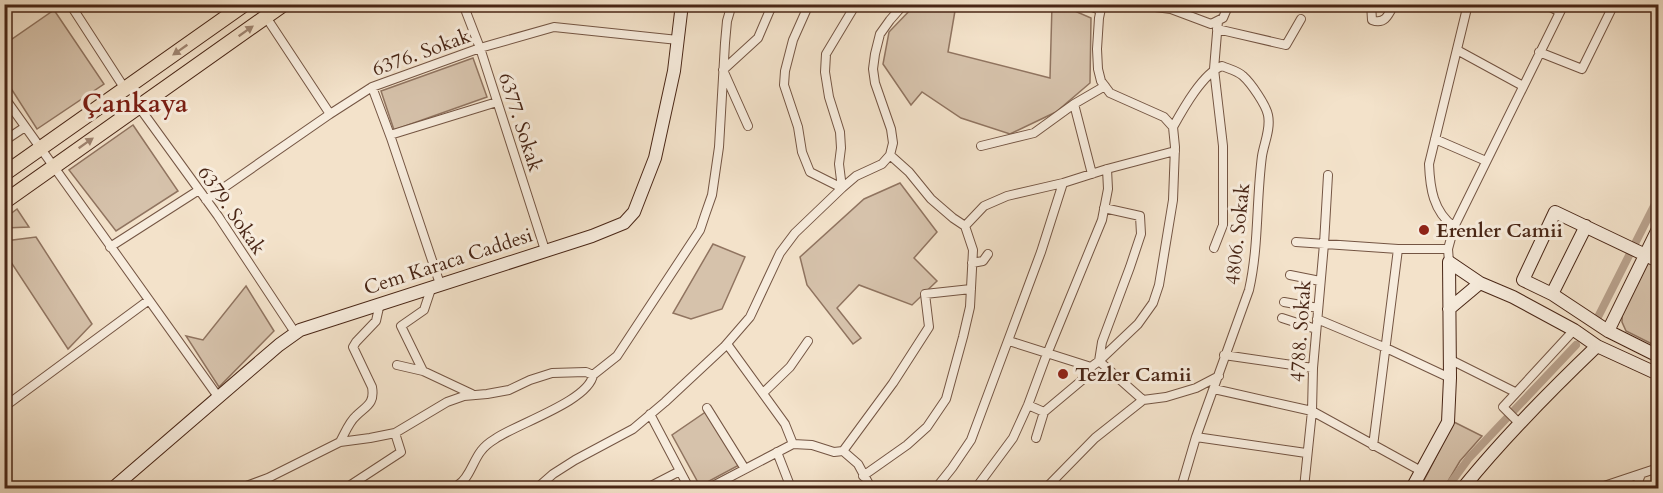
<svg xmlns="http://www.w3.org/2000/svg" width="1663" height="493" font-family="Cardo,serif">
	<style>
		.green { fill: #d6c2ab; stroke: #907460; stroke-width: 1.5 }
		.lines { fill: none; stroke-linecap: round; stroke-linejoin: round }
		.canal { stroke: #b9a28d; stroke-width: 8 }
		.street-casing { stroke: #745543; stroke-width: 10 }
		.secondary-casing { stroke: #492616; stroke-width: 14 }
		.primary-casing { stroke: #492616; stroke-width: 16 }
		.street { stroke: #f7ecdd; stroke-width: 8 }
		.secondary { stroke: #f7ecdd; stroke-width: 12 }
		.primary { stroke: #f3e2ca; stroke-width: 14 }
		.oneway { fill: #9e8470 }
		.poi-dot { fill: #8f2418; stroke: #f7ecdd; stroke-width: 2 }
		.labels { text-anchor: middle; stroke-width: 6; stroke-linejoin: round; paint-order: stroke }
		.street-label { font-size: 20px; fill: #492616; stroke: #f7ecdd }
		.poi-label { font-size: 20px; font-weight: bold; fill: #492616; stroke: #f7ecdd; text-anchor: start }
		.district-label { font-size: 26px; font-weight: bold; fill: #7a1f14; stroke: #f7ecdd }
	</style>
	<rect width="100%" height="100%" fill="#f3e2ca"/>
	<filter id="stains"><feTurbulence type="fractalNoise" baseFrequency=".00333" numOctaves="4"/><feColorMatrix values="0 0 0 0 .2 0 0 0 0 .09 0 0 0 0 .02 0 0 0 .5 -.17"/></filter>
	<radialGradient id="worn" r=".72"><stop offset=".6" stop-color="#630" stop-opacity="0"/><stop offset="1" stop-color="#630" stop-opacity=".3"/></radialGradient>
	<!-- green -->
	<path class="green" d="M915 5H956L948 52 1050 78 1052 5H1061L1091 18 1090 83 1056 112 1010 134 961 118 922 92 911 105 883 64 889 32Z
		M54 10 104 84 37 129 5 79V44Z
		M473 58 487 97 394 130 381 91Z
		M133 125 178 191 116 231 69 170Z
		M900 183 937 232 914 258 937 281 912 305 859 285 837 308 861 338 853 344 807 285 800 257 864 199Z
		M17 209 29 227 5 228V218Z
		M36 237 92 324 68 349 5 253V241Z
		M713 244 745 257 722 309 691 319 673 313Z
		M1650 257 1658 261V347L1626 331 1622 322V316Z
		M246 286 274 331 219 387 186 336 203 340Z
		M707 411 741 464 700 486 672 435Z
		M1454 422 1482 436 1460 461 1444 488H1420Z"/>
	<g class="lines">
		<!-- canal -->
		<path class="canal" d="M1598 317 1658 198
			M1447 488 1469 458 1576 345"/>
		<!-- street casing -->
		<g class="street-casing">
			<path id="street" d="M70 4 125 89
				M463 4 480 48 545 250
				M809 4 793 40 785 71 784 85 798 127 802 152 810 172 842 188
				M1085 4 1100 10
				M1132 4 1171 9 1211 24 1223 18 1229 4
				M1371 4 1372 20C1385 25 1389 14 1394 4
				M1545 4 1560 12
				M266 17 330 114
				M1217 29 1286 45 1301 19
				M1457 50 1523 86
				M1539 52 1582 69 1614 4
				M372 87 391 138 440 284
				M4 97 219 398
				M1074 104 1092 174
				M139 107 218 216 296 334
				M748 126 723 70 758 38 770 10 777 4
				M1173 127C1183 109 1203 73 1222 66 1229 69 1238 71 1243 76 1251 83 1266 105 1268 115 1271 129 1264 143 1262 156 1256 201 1259 246 1249 290L1196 437 1181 488
				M390 135 497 102
				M1435 139 1486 161
				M4 141 25 127
				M981 146 1034 133 1074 104 1105 86
				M842 188 839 164 841 148 840 132 829 97 825 72 826 54 856 4
				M206 200 330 114 372 87 480 48 554 27 678 40
				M965 226 984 206 1007 196 1063 183 1107 169 1175 151
				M1454 227C1433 211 1430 188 1429 164L1468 4
				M1296 242 1398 249H1448
				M110 247 199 190
				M1214 248 1223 225V146L1214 69 1218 21
				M1449 262 1448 249 1454 227 1564 4
				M972 263 983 261 988 254
				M1290 275 1320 281
				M1284 302 1318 308
				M1282 318 1316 329
				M1317 319 1386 348 1450 378
				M1009 341 1091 367
				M727 344 785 424 793 444
				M1224 355 1313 368
				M1449 359 1515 392
				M1099 361 1102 342 1130 267 1141 234 1140 216 1104 208
				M1099 361 1143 400
				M397 365 423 371 472 394
				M423 371 401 326 424 310 432 286
				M1214 389 1312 411 1421 471
				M763 393 790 367 808 341
				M1028 405 1044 412 1081 381 1091 367 1099 361 1138 324 1153 303 1159 285 1173 200 1175 147 1173 127 1164 117 1110 93 1101 81 1098 69 1097 49 1099 18 1102 4
				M4 407 149 300
				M707 408 745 469
				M650 414 689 488
				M1519 423 1503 407 1574 330
				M1196 437 1306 453
				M1036 438 1044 412
				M340 442C345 433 349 422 356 416 366 406 375 404 372 387L353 347 356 342 376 321 380 303
				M1373 446 1398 249
				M843 451 893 383 929 327 925 294 971 289
				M777 452 791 488
				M863 476 907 445 927 427 946 399 963 337 970 307 973 250 965 226 953 218 931 199 909 172 890 155
				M241 488 268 478 340 442 370 438 395 433 447 402 464 396 487 394 509 390 530 380 552 373 586 372 593 375
				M346 488 401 452 395 433
				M444 488C448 487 454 487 458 485 469 479 473 461 481 451 484 447 490 442 495 439 516 424 589 401 593 375L617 356 700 230 705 215 712 195 719 147 725 43 727 21 732 4
				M537 488 553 474 575 460 633 429 665 402 724 347 750 317 780 253 795 233 842 188 856 176 882 164 890 155 893 143 891 129 875 83 873 69 875 54 880 34 890 20 904 4
				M647 488 680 471
				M709 488 793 444 812 445 834 452 843 451 858 464 871 488
				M936 488 952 468 971 440 1041 252 1063 183
				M976 488 1013 438 1028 405 1045 359 1102 220 1108 189 1107 169
				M1046 488 1095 438 1143 400 1166 397 1196 388 1219 376
				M1118 488 1135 486H1181
				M1304 488 1312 411 1313 368 1324 244 1328 175
				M1598 488 1658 468
				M1636 488 1641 474"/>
		</g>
		<!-- secondary casing -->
		<g class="secondary-casing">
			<path id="secondary" d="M1658 261 1555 212 1523 280 1552 294 1608 331 1658 356
				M1449 262 1480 283 1513 297 1574 330 1597 346 1658 374
				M1552 294 1586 226
				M1449 309 1480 283
				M1608 331 1658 229
				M113 488 279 345 300 330 592 236 624 223 634 212 655 158 674 71 682 4
				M1412 488 1448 422 1450 378 1449 262
				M1463 488C1504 437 1550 391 1597 346"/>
		</g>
		<!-- primary casing -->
		<g class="primary-casing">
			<path id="primary" d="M4 174 245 4
				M4 202 284 4"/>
		</g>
		<!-- street -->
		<use href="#street" class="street"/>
		<!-- secondary -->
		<use href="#secondary" class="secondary"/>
		<!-- primary -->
		<use href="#primary" class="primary"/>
	</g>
	<!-- one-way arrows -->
	<defs><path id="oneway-solid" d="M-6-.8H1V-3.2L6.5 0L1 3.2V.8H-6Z" transform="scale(1.5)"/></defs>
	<g class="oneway">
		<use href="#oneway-solid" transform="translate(246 31) rotate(-35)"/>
		<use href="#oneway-solid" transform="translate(180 50) rotate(145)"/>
		<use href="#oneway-solid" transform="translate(86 143) rotate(-35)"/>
	</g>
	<!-- markers -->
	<g class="poi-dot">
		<circle cx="1424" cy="230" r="6"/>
		<circle cx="1063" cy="374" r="6"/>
	</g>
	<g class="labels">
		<!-- street labels -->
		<g class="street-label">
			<text transform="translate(421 52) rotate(-20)" y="7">6376. Sokak</text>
			<text transform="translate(521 122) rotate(72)" y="7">6377. Sokak</text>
			<text transform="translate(232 210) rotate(55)" y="7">6379. Sokak</text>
			<text transform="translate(1237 234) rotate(-84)" y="7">4806. Sokak</text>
			<text transform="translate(448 261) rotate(-18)" y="7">Cem Karaca Caddesi</text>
			<text transform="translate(1300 331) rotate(-86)" y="7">4788. Sokak</text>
		</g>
		<!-- poi labels -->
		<g class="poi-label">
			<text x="1436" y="237">Erenler Camii</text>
			<text x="1075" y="381">Tezler Camii</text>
		</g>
		<!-- district labels -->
		<g class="district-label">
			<text x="135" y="112">Çankaya</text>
		</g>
	</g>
	<!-- margin -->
	<rect width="1663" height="493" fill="none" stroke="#f3e2ca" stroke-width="24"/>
	<rect x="6" y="6" width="1651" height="481" fill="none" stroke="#492616" stroke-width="3"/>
	<rect x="12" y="12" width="1639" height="469" fill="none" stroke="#492616" stroke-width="1.5"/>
	<rect width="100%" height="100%" filter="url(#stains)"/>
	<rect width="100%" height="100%" fill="url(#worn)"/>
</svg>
